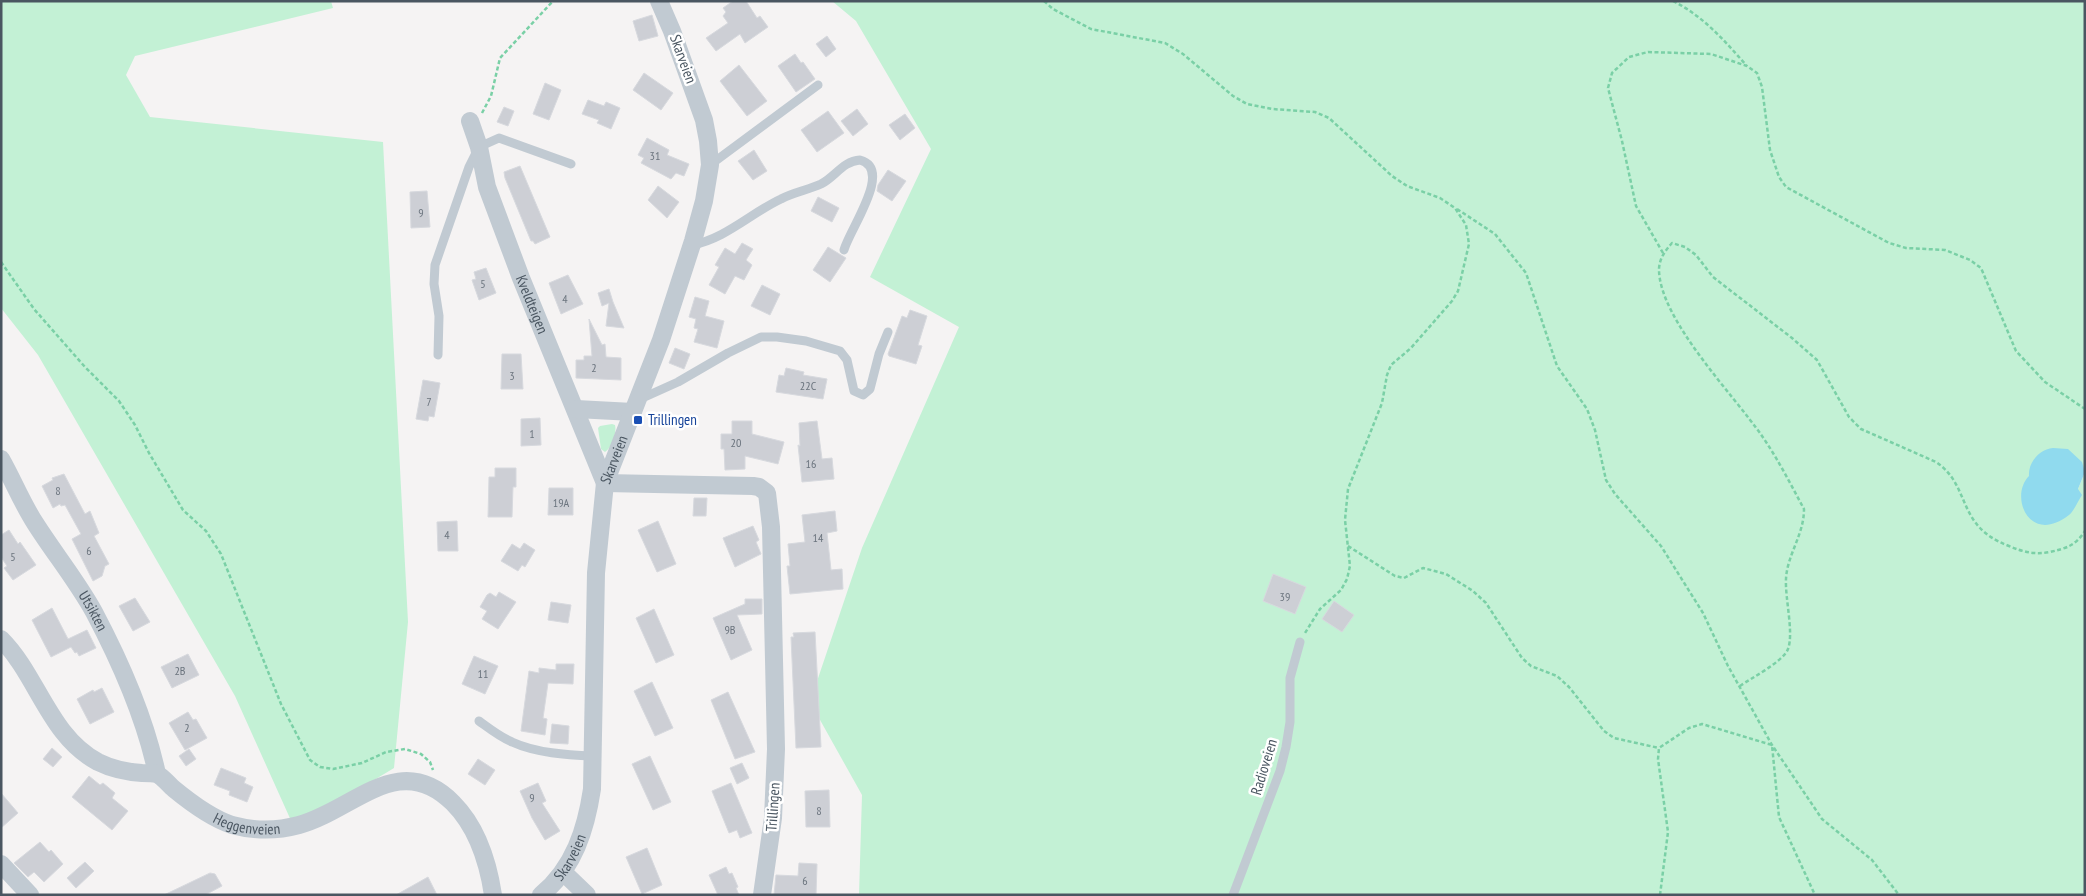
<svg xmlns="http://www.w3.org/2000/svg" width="2086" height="896" font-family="'PT Sans Narrow',sans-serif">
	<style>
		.green { fill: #c3f1d5; fill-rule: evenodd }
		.water { fill: #90daee }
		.building { fill: #cdcfd5; stroke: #d7d9de }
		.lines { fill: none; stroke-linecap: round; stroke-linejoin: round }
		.path { stroke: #7ad0a6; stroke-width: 2.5; stroke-dasharray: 4 2.5; stroke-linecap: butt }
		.lane { stroke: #c1cad2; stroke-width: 9 }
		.street { stroke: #c1cad2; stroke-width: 18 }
		.transit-dot { fill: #1a4fb4; stroke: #fff; stroke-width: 2 }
		.labels { text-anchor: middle; stroke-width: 5; stroke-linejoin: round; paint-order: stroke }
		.number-label { font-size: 12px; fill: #6b747e }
		.street-label { font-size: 15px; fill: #4a5661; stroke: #fff }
		.transit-label { font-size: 15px; fill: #164399; stroke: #fff; text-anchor: start }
	</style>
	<rect width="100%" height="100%" fill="#f5f3f3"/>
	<!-- green -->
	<path class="green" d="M1 1H331L333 8 135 56 126 75 150 117 383 142 408 622 394 768 346 797 293 825 235 696 38 355 1 308Z
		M832 1H2085V895H859L862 795 810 702 862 548 959 327 870 277 931 149 856 21ZM2085 472 2078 489 2029 476Z
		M612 424 615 425C617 433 612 448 605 452L601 449 598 428 600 426Z"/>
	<!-- water -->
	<path class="water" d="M2053 448 2068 449 2082 462 2085 472 2078 489 2082 495C2078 501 2074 511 2069 515 2029 546 2009 496 2029 476 2028 462 2040 449 2053 448Z"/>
	<!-- building -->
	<path class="building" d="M733 1H746L757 18 760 16 768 27 745 43 740 34 716 51 706 38 728 23 723 16 726 12 723 8Z
		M652 15 658 36 639 41 633 21Z
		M827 36 836 49 826 57 816 44Z
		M795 54 801 63 803 62 815 79 796 92 778 66Z
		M739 65 767 101 747 116 720 81Z
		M644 73 673 93 661 110 633 90Z
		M545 83 561 90 549 120 533 114Z
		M588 100 604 106 606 102 620 108 611 129 597 123 599 120 582 114Z
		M504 107 514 111 508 126 497 122Z
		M857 109 868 124 853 136 841 121Z
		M828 111 844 133 817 152 801 130Z
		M905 114 915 128 900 140 889 125Z
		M647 138 669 150 667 155 689 164 684 176 676 173 671 179 641 163 644 158 638 155Z
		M754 150 767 171 753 180 738 161Z
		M520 166 550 237 535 244 533 241H531L505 178 504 172Z
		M888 170 906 181 892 201 877 191 878 185Z
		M658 186 679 202 667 218 648 200Z
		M427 191 430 227 411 228 410 192Z
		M818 197 839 208 832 222 811 211Z
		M742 243 753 249 746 260 752 265 744 280 735 276 725 294 709 285 719 267 715 265 725 248 735 254Z
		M828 247 846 258 830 282 813 270Z
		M486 268 496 293 479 300 472 280 476 279 474 272Z
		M568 275 583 304 561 314 549 283Z
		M762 285 780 294 770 315 751 306Z
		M609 289 613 302 624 328 606 326 609 303 602 306 598 293Z
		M695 297 709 301 705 316 724 321 717 348 694 342 698 329 694 328 696 319 689 317Z
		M910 310 927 316 918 345 922 346 916 364 889 356 888 354 902 316 907 318Z
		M589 319 602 345 605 344 606 357 621 358V380L576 378V360H584V356H592Z
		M675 348 690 354 684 369 669 363Z
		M502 354H521L523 389H501Z
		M786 368 804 372 803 375 827 379 823 399 776 392 779 375 784 376Z
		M423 380 440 383 434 417 429 416 428 421 416 419Z
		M540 418 541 445 521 446V419Z
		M732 421H752V434L784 442 778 464 745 456V469L725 470 724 449H721V434H732Z
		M817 421 822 459 832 458 834 479 802 482 798 445 800 446 799 423Z
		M495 468H516V487H513L512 517H488L489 477H495Z
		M64 474 85 514 90 511 99 533 94 536 109 564 105 566 102 576 93 581 72 539 81 534 65 505 61 506 60 504 53 508 42 486 53 480 52 478Z
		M549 488H573V515H548Z
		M694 498H707L706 516H693Z
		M835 511 837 531 827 533 831 570 842 569 843 589 790 594 787 566H790L788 544 805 542 802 515Z
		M457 521 458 551H438L437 522Z
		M658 521 676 564 657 572 638 530Z
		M753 526 759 540 756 542 761 554 735 567 723 538Z
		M9 530 18 544 20 542 36 565 13 580 4 568 7 566 1 557V535Z
		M524 543 535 550 525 567 522 565 518 571 501 561 512 544 520 549Z
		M1273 574 1306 587 1295 614 1263 601Z
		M499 592 516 602 498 629 482 619 487 611 480 607 487 595 490 593 496 597Z
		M135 598 150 622 133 631 119 606Z
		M745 599H762V614L737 615 752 650 731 660 713 618 745 604Z
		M1334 601 1354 615 1342 632 1322 619Z
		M551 602 571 605 568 623 548 620Z
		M52 608 68 639 87 630 96 648 79 656 77 652 75 653 71 647 51 657 32 620Z
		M654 609 674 655 656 663 636 618Z
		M815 632 821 747 796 748 791 637H794L793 633Z
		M188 654 199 675 172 688 161 667Z
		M474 656 498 666 485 694 462 684Z
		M556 664H574L573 684 548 683 543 718 547 719 545 735 521 731 529 671 539 673V668L556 670Z
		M652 682 673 728 655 736 634 691Z
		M102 688 114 712 90 724 77 699 93 690 94 692Z
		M728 692 755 752 735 759 711 700Z
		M188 712 193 720 196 719 207 738 185 750 169 723Z
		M552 724 569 726 568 744 550 743Z
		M52 748 62 757 53 767 43 759Z
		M189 749 196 759 186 766 179 756Z
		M650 756 671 802 653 810 632 764Z
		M478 759 495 770 485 785 468 774Z
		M742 763 749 778 737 784 730 768Z
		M221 768 246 778 244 783 253 787 247 802 229 795 230 791 214 785Z
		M89 776 100 785 103 783 115 793 112 798 128 811 112 830 72 797Z
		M538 783 546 801 542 803 560 831 545 840 532 818 520 791Z
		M731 783 752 833 740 838 737 830 729 833 712 791Z
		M829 790 830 827H806L805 791Z
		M1 793 18 813 1 828Z
		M40 842 49 852 51 850 63 864 44 882 34 872 28 877 14 863Z
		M647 848 662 885 642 894 626 857Z
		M85 862 94 871 76 888 67 878Z
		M799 863 817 864 816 895H774L776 875 798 876Z
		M726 867 729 874 732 873 738 887 736 888 739 895H718L709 875Z
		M210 873 215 874 222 886 205 895H164Z
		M428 877 437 895H396Z"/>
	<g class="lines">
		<!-- path -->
		<path class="path" d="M1044 1 1053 9 1091 29 1165 43 1183 54 1233 96 1247 104 1272 109 1315 112 1329 118 1392 176 1407 186 1440 198 1455 208 1466 225 1469 244 1458 291 1452 301 1411 348 1391 365 1387 375 1382 403 1348 489 1345 520 1350 566 1347 579 1341 590 1320 609 1305 633
			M1673 1C1703 16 1724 40 1746 65
			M482 113 491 96 500 58 553 1
			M1457 209 1495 234 1526 273 1557 366 1587 409 1595 430 1606 480 1615 494 1661 546 1703 613 1728 666 1772 745 1822 819 1872 860 1899 895
			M1663 253 1636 206 1622 141 1608 88 1612 73 1629 57 1648 52 1711 54 1747 66 1757 73 1762 87 1770 150 1779 177 1786 187 1889 243 1906 248 1945 250 1970 260 1981 268 2016 351 2045 382 2085 409
			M1 262 34 309 85 367 119 401 135 425 149 453 183 510 206 531 221 554 281 704 310 760 320 767 333 769 362 763 386 752 405 749 421 754 430 762 433 770
			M1348 546 1395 576 1404 578 1423 568 1446 574 1473 591 1486 603 1522 658 1531 666 1557 676 1569 687 1604 731 1614 738 1659 748
			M1740 686C1751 678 1783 662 1788 649 1794 633 1785 599 1786 579 1787 555 1804 535 1804 509 1791 485 1778 459 1762 436 1733 394 1660 320 1659 270 1659 259 1665 251 1672 243L1685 247 1696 255 1713 277 1792 338 1817 360 1849 417 1861 429 1936 462C1972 486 1955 526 2009 546 2023 552 2035 555 2050 552 2067 548 2075 546 2085 531
			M1660 895 1668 832 1658 759 1659 748 1689 728 1702 724 1772 745 1779 817 1815 895"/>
		<!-- lane -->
		<path class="lane" d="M710 165 818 85
			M692 245C725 239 751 213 781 199 794 192 808 190 821 184 835 177 843 161 860 160 894 169 849 230 844 250
			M438 355 439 316 434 284 435 265 469 167 479 147 499 138 571 164
			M638 400 678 382 728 353 761 337H777L806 341 840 351 847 360 854 391 863 395 870 389 879 354 888 332
			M479 721C490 729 500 737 512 742 536 753 567 755 593 756
			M1233 895 1280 771 1286 747 1290 722V678L1300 642"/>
		<!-- street -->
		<g class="street">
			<path id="s1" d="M470 121 479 147 487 187 521 278 605 483 753 486 759 487 767 493 771 527 776 749 773 818 762 895"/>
			<path d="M576 409 633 412"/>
			<path id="s2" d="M1 459C13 480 22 503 35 523 54 553 77 581 94 612 121 663 145 717 157 774"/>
			<path id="s3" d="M1 639C38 676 49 736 98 762 112 769 127 772 142 773 146 773 153 773 157 774 163 777 169 785 174 789 191 803 211 818 232 825 254 831 277 831 299 825 354 810 399 749 453 803 477 827 488 862 493 895"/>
			<path d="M1 864 30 895"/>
			<path d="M563 872 587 895"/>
			<path id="s4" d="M541 895C574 868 586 829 592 789L596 573 605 483 661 340 693 241 704 201 710 165 708 141 704 120 672 31 659 1"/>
		</g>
	</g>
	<!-- markers -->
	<rect class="transit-dot" x="633" y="415" width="10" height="10" rx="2.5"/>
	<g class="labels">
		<!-- number labels -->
		<g class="number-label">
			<text x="655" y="160">31</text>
			<text x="421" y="217">9</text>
			<text x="483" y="288">5</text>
			<text x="565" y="303">4</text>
			<text x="594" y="372">2</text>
			<text x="512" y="380">3</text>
			<text x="808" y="390">22C</text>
			<text x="429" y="406">7</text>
			<text x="532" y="438">1</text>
			<text x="736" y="447">20</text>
			<text x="811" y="468">16</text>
			<text x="58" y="495">8</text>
			<text x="561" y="507">19A</text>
			<text x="447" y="539">4</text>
			<text x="818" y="542">14</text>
			<text x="89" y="555">6</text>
			<text x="13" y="561">5</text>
			<text x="1285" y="601">39</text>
			<text x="730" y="634">9B</text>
			<text x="180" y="675">2B</text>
			<text x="483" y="678">11</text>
			<text x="187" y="732">2</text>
			<text x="532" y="802">9</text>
			<text x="819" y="815">8</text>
			<text x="805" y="885">6</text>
		</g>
		<!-- street labels -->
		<g class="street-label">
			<text transform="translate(683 59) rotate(70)" y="5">Skarveien</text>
			<text dy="5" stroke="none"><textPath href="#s1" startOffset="194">Kveldteigen</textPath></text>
			<text dy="5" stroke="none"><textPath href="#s4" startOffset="452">Skarveien</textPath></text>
			<text dy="5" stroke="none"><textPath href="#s2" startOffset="178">Utsikten</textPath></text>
			<text transform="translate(1264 767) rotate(-73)" y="5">Radioveien</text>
			<text transform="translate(773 807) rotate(-86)" y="5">Trillingen</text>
			<text dy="5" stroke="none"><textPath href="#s3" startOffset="325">Heggenveien</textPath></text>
			<text dy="5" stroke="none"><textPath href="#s4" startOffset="48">Skarveien</textPath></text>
		</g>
		<!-- transit labels -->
		<g class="transit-label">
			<text x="648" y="425">Trillingen</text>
		</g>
	</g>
	<!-- border -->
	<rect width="2086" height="896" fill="none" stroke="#4a5661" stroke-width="5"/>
</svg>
